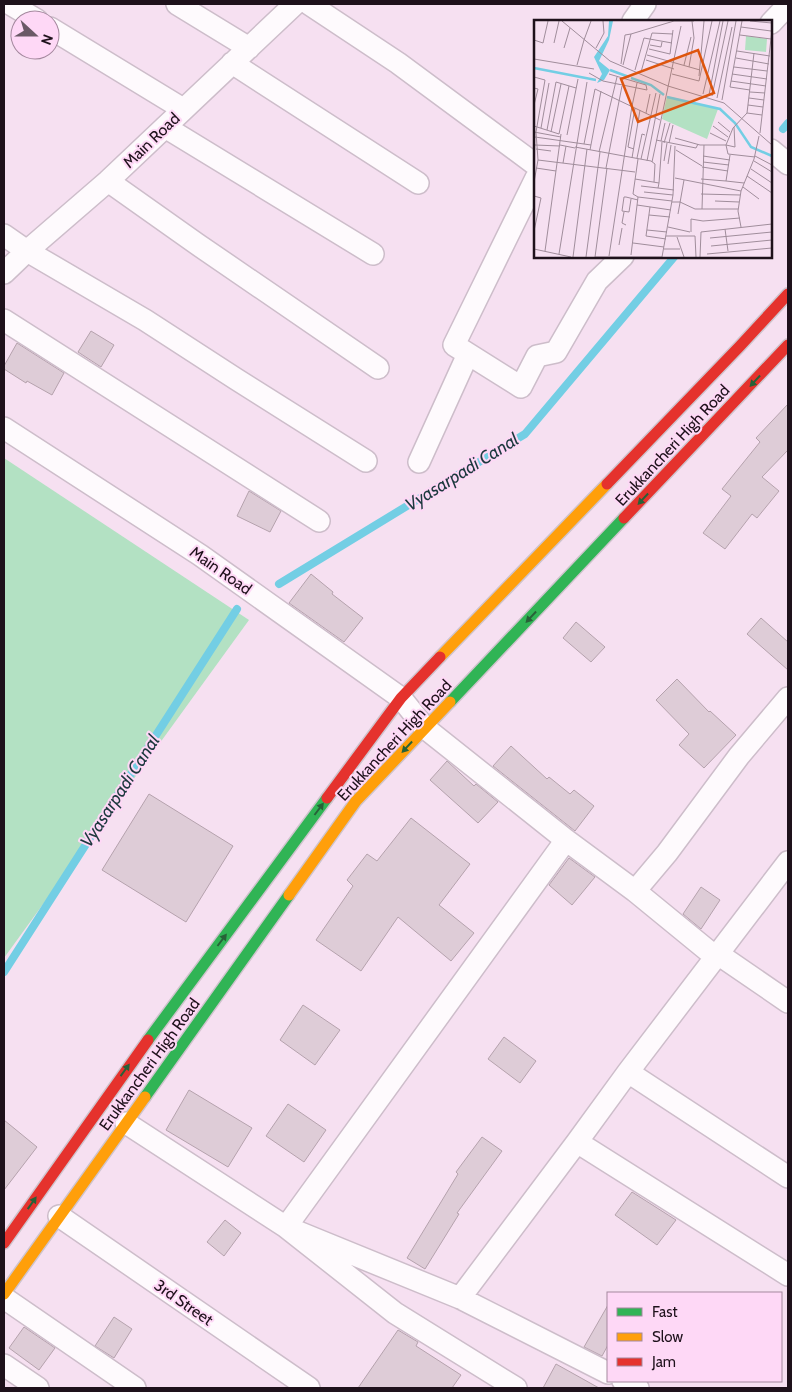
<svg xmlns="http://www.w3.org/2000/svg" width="792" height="1392" font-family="Cabin,sans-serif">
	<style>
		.green { fill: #b3e1c3 }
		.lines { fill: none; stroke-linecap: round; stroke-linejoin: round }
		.stream { stroke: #73cee4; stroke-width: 8 }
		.building { fill: #deccd7; stroke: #b5a2ad }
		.street-casing { stroke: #cdbdca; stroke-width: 24 }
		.fast-casing { stroke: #cfc4cd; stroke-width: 14 }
		.slow-casing { stroke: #cfc4cd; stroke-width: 14 }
		.jam-casing { stroke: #cfc4cd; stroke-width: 14 }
		.street { stroke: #fefafd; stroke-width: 21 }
		.fast { stroke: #30b455; stroke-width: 11 }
		.slow { stroke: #ff9f0a; stroke-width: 11 }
		.jam { stroke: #e5322d; stroke-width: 11 }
		.oneway { fill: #276238 }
		.labels { text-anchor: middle; stroke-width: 4; stroke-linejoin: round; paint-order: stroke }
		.street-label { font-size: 16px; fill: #1e111b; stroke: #fed8f6 }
		.water-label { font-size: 18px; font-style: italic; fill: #1c383e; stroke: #fed8f6 }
		.inset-river { fill: none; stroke: #73cee4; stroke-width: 2.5 }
		.inset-road { fill: none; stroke: #a08d9b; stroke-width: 1 }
		.view { fill: #de550d; fill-opacity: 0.15; stroke: #de550d; stroke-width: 2.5 }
		.inset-edge { fill: none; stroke: #1e111b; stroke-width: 2.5 }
	</style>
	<rect width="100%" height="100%" fill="#f6e0f1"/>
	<!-- green -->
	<path class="green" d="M4 458 249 620 4 958Z"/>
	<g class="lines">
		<!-- stream -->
		<path class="stream" d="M783 129 788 123
			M279 584 525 434 675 256
			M4 972 237 609"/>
	</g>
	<!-- building -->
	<path class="building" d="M91 331 114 345 101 367 78 352Z
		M17 343 64 373 52 395 27 381 26 383 4 369V366Z
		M788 404V450L762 477 779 491 757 518 752 514 725 549 703 533 731 496 722 489 760 442 756 438Z
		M249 491 281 511 270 532 237 516Z
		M311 574 333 592 332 594 363 618 344 642 289 603Z
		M761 618 788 642V670L747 634Z
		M576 622 605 647 591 662 563 638Z
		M677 679 709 712 710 711 736 735 704 768 679 745 689 734 656 700Z
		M511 746 547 779 549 777 570 794 574 790 594 806 575 831 493 766Z
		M447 761 474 786 476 784 498 802 478 823 430 780Z
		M149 794 233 846 186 922 102 870Z
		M411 818 470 864 439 905 474 933 451 961 398 917 361 971 316 940 353 886 347 880 367 854 377 861Z
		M569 858 595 877 572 905 549 885Z
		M701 887 720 900 701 929 683 914Z
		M303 1005 340 1030 315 1065 280 1040Z
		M504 1037 536 1061 520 1083 488 1059Z
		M189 1090 252 1128 228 1167 166 1130Z
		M288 1104 326 1130 304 1162 266 1136Z
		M4 1120 37 1147 4 1190Z
		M482 1137 502 1151 457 1213 459 1214 425 1269 407 1258 458 1174 456 1172Z
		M632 1192 676 1220 657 1245 615 1215Z
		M225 1220 241 1233 224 1256 207 1242Z
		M608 1305V1345L602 1356 584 1347Z
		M114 1317 132 1329 114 1358 95 1346Z
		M24 1327 55 1348 39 1370 9 1348Z
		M398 1330 418 1342 416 1346 461 1375 452 1388H358Z
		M556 1364 599 1388H543Z"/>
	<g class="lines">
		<!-- street casing -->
		<g class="street-casing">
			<path id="street" d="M10 4 37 20
				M177 4 249 48
				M309 4 398 63 536 165
				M633 21 645 4
				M771 23 788 5
				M50 28 183 109
				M232 63 418 183
				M165 127 373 254
				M771 150 788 164
				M536 178 454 345 521 387 537 356 556 352 597 281 623 256
				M108 181 197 244 378 368
				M4 235 27 251 145 320 236 379 366 461
				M4 273 27 251 108 181 295 4
				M4 320 319 521
				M4 428 200 555 401 698 425 728 566 840 635 891 712 954H718L788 1002
				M419 462 468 354
				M635 891 667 853 739 756 788 698
				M628 1072 788 1177
				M126 1123 286 1227 460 1298 608 1373
				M577 1142 788 1275
				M59 1216 309 1388
				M4 1298 135 1388
				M460 1298 577 1142 628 1072 788 862
				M4 1365 38 1388
				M623 1381 638 1388
				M516 1388 395 1313 286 1227 566 840"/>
		</g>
		<!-- fast casing -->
		<g class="fast-casing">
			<path id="fast" d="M450 702 624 518
				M148 1040 327 798
				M145 1097 289 895"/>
		</g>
		<!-- slow casing -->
		<g class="slow-casing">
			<path id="slow" d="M440 657 607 484
				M289 895 356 801 450 702
				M4 1294 145 1097"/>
		</g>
		<!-- jam casing -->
		<g class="jam-casing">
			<path id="jam" d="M607 484 740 346 788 294
				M624 518 788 345
				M327 798 401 698 440 657
				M4 1243 148 1040"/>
		</g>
		<!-- street -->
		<use href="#street" class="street"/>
		<!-- fast -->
		<use href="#fast" class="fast"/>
		<!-- slow -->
		<use href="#slow" class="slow"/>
		<!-- jam -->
		<use href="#jam" class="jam"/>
	</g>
	<!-- one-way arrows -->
	<defs><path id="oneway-solid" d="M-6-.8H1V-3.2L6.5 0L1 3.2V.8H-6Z" transform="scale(1.25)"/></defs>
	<g class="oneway">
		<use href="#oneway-solid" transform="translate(755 381) rotate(133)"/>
		<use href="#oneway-solid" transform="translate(643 499) rotate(133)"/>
		<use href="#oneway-solid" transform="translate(531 617) rotate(133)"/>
		<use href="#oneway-solid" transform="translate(407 747) rotate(133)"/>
		<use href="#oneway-solid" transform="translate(319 809) rotate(-53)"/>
		<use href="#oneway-solid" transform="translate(222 940) rotate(-53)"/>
		<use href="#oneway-solid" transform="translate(125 1070) rotate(-54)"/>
		<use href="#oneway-solid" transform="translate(32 1203) rotate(-55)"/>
	</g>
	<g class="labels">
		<!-- street labels -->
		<g class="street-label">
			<text transform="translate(151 140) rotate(-44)" y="6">Main Road</text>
			<text transform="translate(672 445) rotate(-47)" y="6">Erukkancheri High Road</text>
			<text transform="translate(221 570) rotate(35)" y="6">Main Road</text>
			<text transform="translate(394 740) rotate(-47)" y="6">Erukkancheri High Road</text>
			<text transform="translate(149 1064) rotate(-54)" y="6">Erukkancheri High Road</text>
			<text transform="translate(184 1302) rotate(35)" y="6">3rd Street</text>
		</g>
		<!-- water labels -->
		<g class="water-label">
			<text transform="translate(462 472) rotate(-32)" y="6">Vyasarpadi Canal</text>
			<text transform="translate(120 791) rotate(-57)" y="6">Vyasarpadi Canal</text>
		</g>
	</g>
	<!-- overview -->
	<g transform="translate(534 20)">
		<rect width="238" height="238" fill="#f6e0f1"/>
		<path d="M212 16 233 19 232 32 211 30ZM133 76 184 89 173 119 128 99Z" fill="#b3e1c3"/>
		<path d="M75 1H79L75 20 65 41 76 50 70 60 63 63 68 54 60 37 74 16Z" fill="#73cee4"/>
		<path class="inset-river" d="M0 48 62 60M76 50 95 57M97 58 117 65 130 75M133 77 186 89 201 103 217 127 238 136"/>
		<path class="inset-road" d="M28 1 76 41 134 66 190 83 238 125M208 1 196 67 216 70M216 1 238 3M207 7 237 11M206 15 237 19M0 20 9 23 14 1M50 20 57 1M20 23 25 1M116 25 127 27 128 22M30 28 36 8M62 28 70 13 69 1M115 29 136 34 139 10M203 31 236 36M113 35 166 50M202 38 235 44M0 39 60 49M112 40 140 49M87 44 91 15 97 14M43 45 50 20M89 45 97 14 140 1H160M150 45 157 17M155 47 160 18 158 1M200 47 233 51M101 50 110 18 138 23M107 52 118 13 139 14M55 53 69 61 113 70 112 65 75 54M138 54 165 61 178 1M198 54 233 59M165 56 170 1M0 57 11 60 2 112 4 140 0 162M197 61 232 66M0 68 4 69 0 85M216 72 231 73M169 74 186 1M175 75 189 1M178 76 194 1M183 78 198 7M215 78 230 80M188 80 202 1M214 85 229 87M98 86 103 63M112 93 116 74M213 93 228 95M184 102 196 112M0 106 25 114M179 106 194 117M200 107 201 127 192 125 194 134 221 137M7 108 15 63M13 110 22 62 42 68M0 112 27 117M17 112 27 64M176 113 192 121M226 113 238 10M25 114 35 66M33 115 44 59M1 117 57 125M141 118 166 125H192L199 108 213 93 220 33M122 120 162 128 164 124M127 121 131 103M130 123 136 103M135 123 139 105M50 124 61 69 126 100M1 125 26 126M26 125 41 128M41 127 117 141 121 144 120 162M2 129 17 131M100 129 94 127 101 88M56 130 67 71M142 130 168 146M65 132 83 57M196 135 192 161 210 163M169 136 196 140M221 136 238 145M98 138 106 90M103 138 108 114 111 115M107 139 122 73M4 140 101 152M113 141 126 74M130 141 133 123M220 141 238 152M118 142 147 6M169 142 195 145M29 143 32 126M134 144 137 125M168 147 194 151M2 148 22 151M72 148 88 66M217 149 238 163M213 156 238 173M141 158 207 171M101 159 125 163 124 168 140 170M167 159 192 161M125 163 128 122M107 166 124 168M209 167 225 179M110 172 139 175M167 174 206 175M0 176 7 178 0 211M104 177 138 181M97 179 95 192 88 191 90 177H92L104 180M181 181 205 182M138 182H146L161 189H204M103 185 137 190M116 187 112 216 132 219M168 189 170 125M90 192 88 203 92 205M144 194 150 160M115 195 136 197M134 207 156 212M207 207 204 191 207 171 220 139 225 116M191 209 194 231M113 210 133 212M157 212V199L169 201 206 198M132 216H161L162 237M143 217 150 237M176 218 238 212M99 223 130 227M85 225 88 208M177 226 238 220M0 229 37 237M130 229H146M11 231 27 114M25 234 53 62M173 234 238 228M97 235 104 177 99 174 104 139M75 236 98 86M39 237 53 129M52 237 66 132M61 237 73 148M61 237H128M128 237 139 175 141 126M166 237 167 212 238 204"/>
		<path class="view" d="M164 30 180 73 104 102 87 59Z"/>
		<rect width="238" height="238" class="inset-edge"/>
	</g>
	<!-- border -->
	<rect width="792" height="1392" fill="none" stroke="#1e111b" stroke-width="10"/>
	<!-- legend -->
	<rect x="607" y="1292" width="175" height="90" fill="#fed8f6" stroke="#a4889e"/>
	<rect x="617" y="1308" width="25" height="8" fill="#30b455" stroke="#a4889e"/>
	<text x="652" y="1317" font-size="15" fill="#1e111b">Fast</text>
	<rect x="617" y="1333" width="25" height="8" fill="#ff9f0a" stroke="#a4889e"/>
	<text x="652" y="1342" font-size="15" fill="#1e111b">Slow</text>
	<rect x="617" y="1358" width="25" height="8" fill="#e5322d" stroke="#a4889e"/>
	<text x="652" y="1367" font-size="15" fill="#1e111b">Jam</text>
	<!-- north arrow -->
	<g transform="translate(35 35) rotate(111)"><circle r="24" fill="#fed8f6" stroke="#a4889e"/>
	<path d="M0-4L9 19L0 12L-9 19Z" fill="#6a5966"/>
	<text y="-8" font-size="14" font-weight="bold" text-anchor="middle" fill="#1e111b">N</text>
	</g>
</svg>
